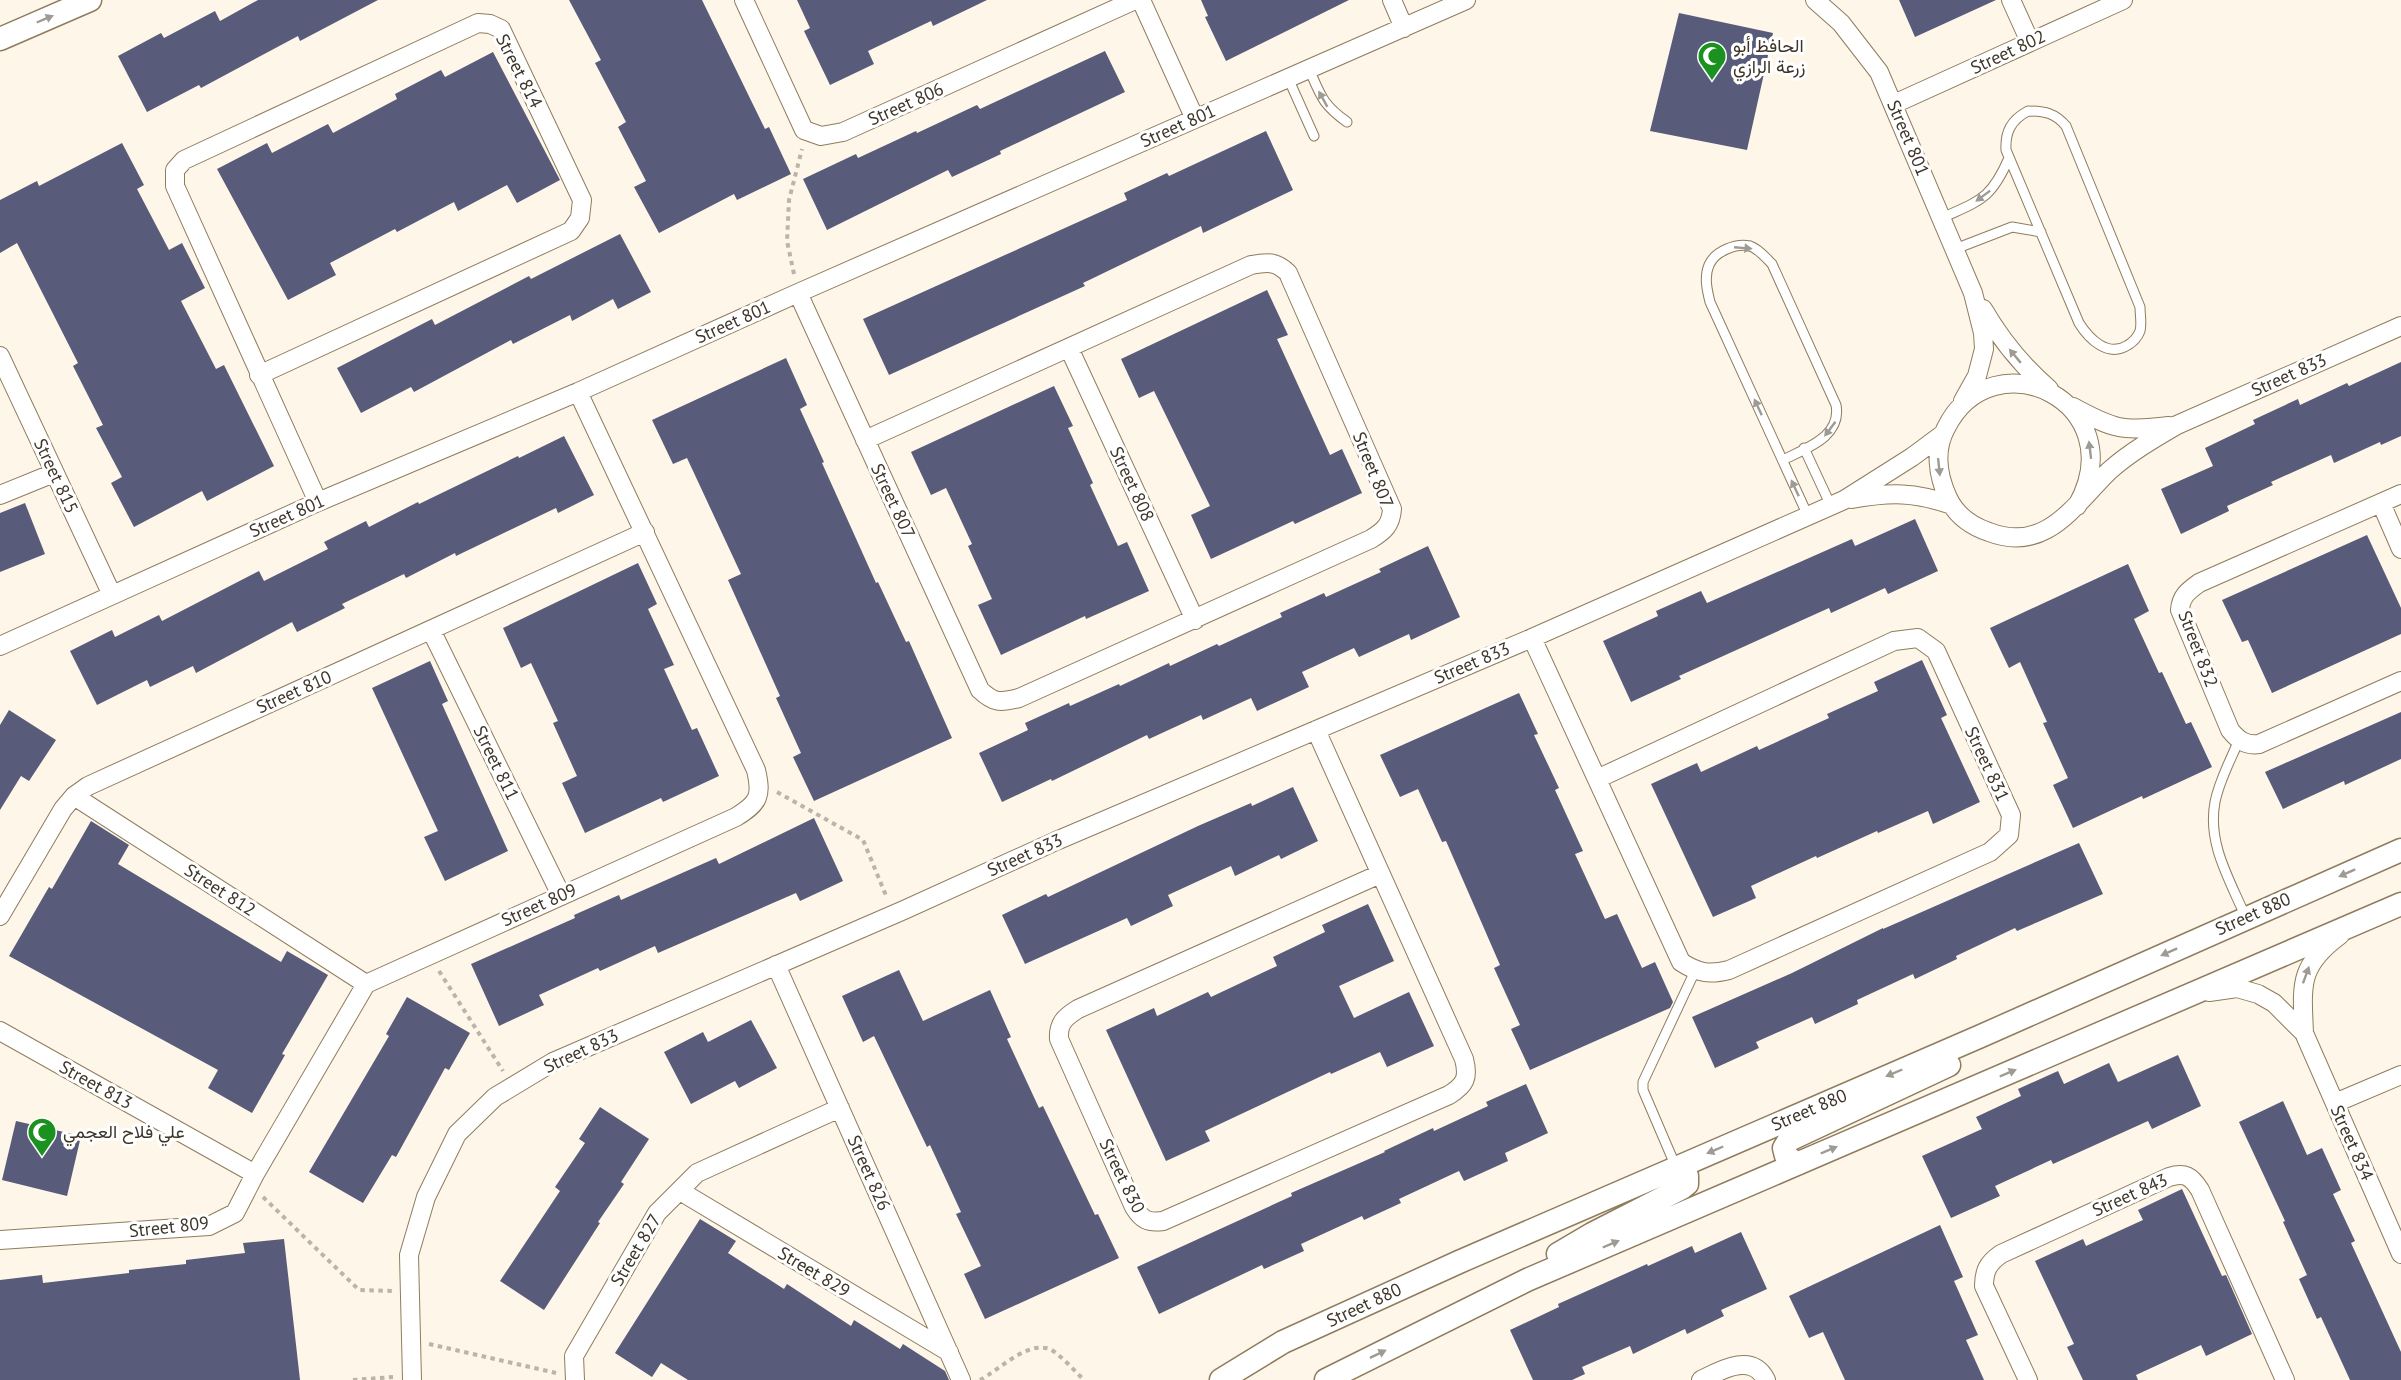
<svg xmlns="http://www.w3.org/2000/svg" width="2401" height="1380" font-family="'PT Sans',Vazirmatn,sans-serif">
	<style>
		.building { fill: #585b79 }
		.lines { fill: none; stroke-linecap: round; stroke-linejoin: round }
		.service-casing { stroke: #8f7c5d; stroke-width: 11 }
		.minor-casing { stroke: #8f7c5d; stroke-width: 20 }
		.tertiary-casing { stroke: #8f7c5d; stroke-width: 25 }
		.path { stroke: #bcb4a7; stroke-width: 4; stroke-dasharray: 4.5 4.5; stroke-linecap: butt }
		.service { stroke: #fff; stroke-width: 9 }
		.minor { stroke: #fff; stroke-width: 18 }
		.tertiary { stroke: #fff; stroke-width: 22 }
		.oneway { fill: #9e9a94 }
		.labels { text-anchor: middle; stroke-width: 6; stroke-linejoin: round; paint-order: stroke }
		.poi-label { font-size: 18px; fill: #3d3528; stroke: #fff; text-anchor: start }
		.street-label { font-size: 18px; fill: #3d3528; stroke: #fff }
	</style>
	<rect width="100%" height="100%" fill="#fef6e8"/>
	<!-- building -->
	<path class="building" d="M258 0H378L300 41 298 36 201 88 199 85 147 112 118 56 161 33 164 38 215 11 220 21Z
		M569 0H702L765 129 769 127 791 174 737 200 734 194 659 233 634 187 646 181 618 127 626 122 595 63 601 60Z
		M797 0H987L933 26 931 21 868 51 874 64 830 85 804 31 810 28Z
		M1201 0H1349L1226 61 1205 17 1208 16Z
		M1899 0H1996L1915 37Z
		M1679 13 1773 33 1747 150 1650 131Z
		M1105 51 1125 92 1000 151 1001 154 952 177 948 170 827 230 803 179 856 154 858 158 916 131 917 133 977 105 980 109Z
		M493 52 560 180 517 203 507 185 458 211 454 202 397 232 395 229 330 263 336 275 288 300 217 169 267 143 272 153 328 124 333 133 397 99 395 94 441 70 445 77Z
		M1266 131 1293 190 1203 233 1201 226 1083 283 1085 286 889 375 863 319 1127 200 1124 193 1167 173 1169 176Z
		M122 143 144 185 137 189 169 250 182 243 205 288 181 301 216 369 224 365 274 466 207 501 202 491 134 527 111 483 122 477 96 428 103 425 73 366 78 363 17 243 0 253V200L37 181 39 186Z
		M620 234 651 292 618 309 613 299 572 321 570 315 513 344 511 340 414 392 411 387 361 413 337 368 432 319 435 325 529 276 531 279Z
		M1267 290 1288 335 1277 339 1330 455 1342 449 1362 493 1295 524 1293 521 1211 559 1191 515 1210 506 1154 391 1139 398 1121 359Z
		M786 358 807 405 800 409 824 462 822 463 876 583 878 582 906 642 909 641 952 738 814 801 793 757 801 753 776 698 780 696 728 580 741 574 687 458 673 464 652 420Z
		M2401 362V436L2381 445 2380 442 2334 463 2331 455 2271 482 2273 485 2227 506 2229 511 2181 534 2161 489 2213 466 2205 448 2255 424 2253 420 2298 399 2300 405 2347 383 2349 386Z
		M1054 386 1073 426 1068 428 1093 483 1090 485 1118 546 1127 542 1149 591 1086 619 1085 616 1001 655 978 605 992 599 968 546 972 544 946 488 931 495 911 452Z
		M564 436 594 495 558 513 556 508 456 556 455 553 406 578 404 574 342 604 345 608 297 632 292 622 196 673 193 666 150 687 147 680 97 705 70 651 112 630 115 637 159 615 162 621 259 571 264 581 328 549 324 542 366 521 369 527 418 502 419 504 518 456 519 458Z
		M25 503 45 554 0 572V513Z
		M1915 519 1938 571 1888 594 1885 588 1831 613 1829 608 1679 676 1681 679 1631 702 1603 641 1658 616 1656 611 1701 591 1707 603 1852 539 1855 546Z
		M2367 535 2401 608V634L2272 693 2248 640 2242 642 2222 600Z
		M1428 546 1460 617 1411 640 1409 634 1359 657 1354 648 1302 672 1309 687 1257 711 1251 698 1203 720 1201 715 1149 739 1147 735 1052 781 1051 779 1002 802 979 753 1028 730 1025 723 1069 703 1070 706 1119 684 1120 686 1169 663 1170 666 1217 644 1219 646 1282 617 1280 613 1324 593 1326 597 1381 572 1379 569Z
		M638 563 657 604 648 609 674 665 664 669 692 730 697 728 719 776 663 802 661 798 585 833 562 783 577 776 553 723 558 721 531 663 521 668 503 628Z
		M2128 564 2149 611 2134 619 2159 673 2162 672 2186 724 2191 722 2212 767 2143 799 2142 796 2073 828 2053 785 2068 778 2043 723 2047 722 2020 662 2009 668 1990 628Z
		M1922 660 1947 715 1941 718 1980 802 1933 824 1928 811 1878 833 1877 831 1817 858 1816 856 1751 886 1756 898 1713 917 1651 784 1697 763 1701 772 1757 746 1759 750 1829 718 1827 714 1878 691 1874 682Z
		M430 661 448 701 442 704 508 851 445 881 424 837 438 831 372 688Z
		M1519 693 1538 734 1534 735 1559 788 1555 790 1583 851 1575 854 1605 919 1617 914 1642 968 1655 962 1673 1002 1670 1008 1530 1070 1511 1029 1520 1025 1494 968 1500 965 1446 841 1442 842 1418 789 1400 797 1380 755Z
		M9 710 56 740 29 781 21 776 0 810V725Z
		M2401 712V759L2345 785 2344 781 2283 809 2265 772Z
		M1293 787 1318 841 1281 859 1279 855 1235 876 1231 866 1168 895 1173 906 1131 926 1127 918 1025 964 1002 915 1046 894 1048 897 1198 826 1251 803 1252 806Z
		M814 818 843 881 800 901 796 893 658 953 655 946 600 971 598 968 539 995 544 1005 499 1026 471 964 575 918 574 915 619 895 621 900 716 858 719 864Z
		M91 821 129 845 118 864 281 962 287 951 328 975 282 1054 285 1055 252 1113 208 1088 218 1070 9 956 49 887 52 889Z
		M2079 843 2103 894 2017 931 2015 928 1956 956 1957 959 1915 979 1913 974 1857 1000 1858 1004 1815 1024 1812 1017 1756 1042 1759 1048 1715 1068 1692 1017 1792 973 1883 928V929Z
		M1368 904 1394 961 1339 986 1354 1018 1409 992 1434 1046 1387 1067 1380 1052 1331 1074 1330 1072 1205 1131 1210 1141 1166 1161 1106 1030 1154 1008 1157 1016 1208 992 1211 997 1277 966 1273 957 1325 932 1322 925Z
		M899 970 923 1021 990 990 1011 1037 1007 1039 1039 1108 1043 1106 1095 1215 1098 1214 1119 1258 985 1319 964 1274 981 1266 956 1214 961 1212 930 1145 927 1147 874 1036 863 1042 842 996Z
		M407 997 470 1033 449 1070 445 1068 396 1157 392 1155 363 1203 309 1172 389 1036 386 1034Z
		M751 1020 777 1068 739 1088 735 1081 691 1104 664 1052 703 1032 708 1042Z
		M2178 1055 2201 1106 2152 1129 2148 1121 2053 1164 2051 1160 1995 1186 2000 1196 1951 1218 1922 1156 1982 1129 1976 1117 2021 1096 2018 1089 2058 1071 2064 1084 2109 1063 2118 1082Z
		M1526 1084 1548 1133 1505 1153 1508 1161 1464 1181 1459 1171 1399 1199 1401 1203 1364 1220 1362 1216 1301 1244 1304 1251 1264 1269 1262 1265 1159 1314 1137 1267 1292 1196 1291 1193 1385 1152 1384 1151 1433 1128 1434 1131 1488 1106 1486 1102Z
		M2283 1101 2307 1155 2322 1148 2341 1190 2333 1194 2355 1241 2351 1243 2401 1352V1380H2350L2321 1317 2317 1319 2299 1279 2307 1275 2283 1222 2285 1221 2239 1122Z
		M600 1107 649 1139 621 1182 624 1184 598 1222 600 1223 544 1310 500 1281 560 1191 555 1187 585 1143 579 1139Z
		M16 1121 81 1136 67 1196 2 1180Z
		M2182 1189 2222 1276 2226 1275 2252 1334 2206 1356 2201 1345 2136 1375 2138 1380H2083L2067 1347 2074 1344 2035 1261 2083 1239 2086 1246 2143 1220 2138 1210Z
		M700 1219 736 1241 728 1253 784 1289 787 1284 851 1326 854 1320 900 1349 903 1344 945 1371 949 1380H688L661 1363 652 1377 615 1353Z
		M1940 1225 1963 1277 1954 1281 1978 1335 1966 1340 1984 1380H1845L1823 1332 1809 1338 1789 1296Z
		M1741 1232 1767 1289 1721 1310 1724 1316 1687 1334 1685 1329 1633 1354 1630 1346 1582 1367 1585 1374 1572 1380H1533L1510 1330 1559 1307 1558 1304 1647 1264 1648 1266 1692 1246 1695 1253Z
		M284 1239 300 1380H0V1280L42 1275 43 1283 129 1273V1270L186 1264V1260L245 1253 243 1243Z"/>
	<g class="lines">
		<!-- service casing -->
		<g class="service-casing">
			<path id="service" d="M1309 69C1321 96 1322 104 1347 122
				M1288 78 1314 136
				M2028 111C2045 111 2055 113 2066 126L2140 307C2140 315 2142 324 2140 331 2138 336 2133 342 2128 345 2108 358 2089 339 2079 323L2006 150C2005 132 2011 120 2028 111Z
				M1942 218C1981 200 1991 199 2009 158
				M1955 249 2012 227 2041 232
				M1804 448 1831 506
				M1783 460C1806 448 1842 437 1836 405L1772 264C1766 258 1759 249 1750 246 1736 243 1715 251 1709 265 1704 277 1707 290 1710 302L1808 516
				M2239 740C2231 759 2219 781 2215 802 2207 844 2230 880 2246 918
				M1676 1167 1643 1090V1082L1695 971"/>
		</g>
		<!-- minor casing -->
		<g class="minor-casing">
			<path id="minor" d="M744 0 804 130 821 136 843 132 1135 0
				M1141 0 1195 119
				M1392 0 1404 28
				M1815 0 1841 23 1879 72 1973 293 1983 333 1984 349 1977 376 1963 401
				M2011 0 2030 42
				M1894 104 2123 0
				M798 293 980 690C994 703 1000 703 1019 698L1371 539C1384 531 1391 525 1392 509L1288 273C1276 261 1267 262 1251 265L865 440
				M1983 309C2001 340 2021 365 2049 389
				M1069 348 1195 620
				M0 356 112 595
				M259 375 571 231 580 218 582 200 501 29 490 24 478 23 184 160 175 170V186L318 502
				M2073 407C2113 429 2123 432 2169 426
				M2401 494 2199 583C2188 591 2181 596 2180 610L2230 730C2238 740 2246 746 2259 744L2401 681
				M0 495 54 473
				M1852 499C1891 492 1914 492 1952 505
				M2381 503 2401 549
				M2077 506C2135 403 1993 334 1946 428 1934 450 1938 476 1948 498 1956 515 1971 526 1989 532 2046 554 2074 505 2109 471 2129 453 2153 439 2177 425L2401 326
				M431 630 561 895
				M1532 638 1681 962C1698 973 1709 975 1729 970L1990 852 2009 835 2011 815 1936 651 1918 638 1894 641 1597 779
				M0 646 318 502 578 392 798 293 1466 0
				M1316 730 1464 1059C1469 1078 1465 1085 1449 1095L1163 1221C1148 1223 1142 1220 1134 1207L1059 1039C1058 1023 1065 1017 1078 1009L1380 874
				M74 796 366 984
				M0 916 63 809 74 796 88 786 645 532
				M776 965 961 1380
				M2209 992 2237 988 2258 994 2274 1003 2304 1033 2401 1254
				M0 1031 255 1174
				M2304 1033C2302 985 2298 966 2340 935
				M2335 1103 2401 1075
				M680 1191 949 1352
				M0 1240 209 1226 235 1213 255 1174 366 984 736 817C759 803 762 796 756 770L578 392
				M412 1380 409 1255 426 1197 457 1134 495 1097 553 1062 904 910 1056 841 1532 638 1844 500 1912 457 1943 434
				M575 1380 574 1356 657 1213 697 1173 840 1108
				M1701 1380C1721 1370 1752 1352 1766 1380
				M2028 1380 1984 1286C1984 1271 1988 1263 2001 1254L2169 1177C2185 1172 2191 1176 2200 1190L2285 1380"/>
		</g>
		<!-- tertiary casing -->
		<g class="tertiary-casing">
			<path id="tertiary" d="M0 39 90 0
				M1797 1164 1786 1156 1784 1148 1789 1140 1949 1065
				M1558 1254 1592 1234 1682 1188 1687 1184V1176L1676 1167
				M1221 1380 1283 1342 1459 1262 1981 1036 2401 850
				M1326 1380 1527 1280 2401 904"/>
		</g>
		<!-- path -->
		<path class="path" d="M794 274 787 241 789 200 802 149
			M777 792 863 840 887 898
			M439 971 503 1071
			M263 1197 359 1290 392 1291
			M429 1344 556 1373
			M353 1380 393 1377
			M980 1380C1000 1370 1033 1334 1056 1353 1066 1361 1075 1371 1084 1380"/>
		<!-- service -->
		<use href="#service" class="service"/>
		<!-- minor -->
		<use href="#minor" class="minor"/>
		<!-- tertiary -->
		<use href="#tertiary" class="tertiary"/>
	</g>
	<!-- one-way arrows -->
	<defs><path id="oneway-solid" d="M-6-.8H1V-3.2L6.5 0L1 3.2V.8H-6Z" transform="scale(1.5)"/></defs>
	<g class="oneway">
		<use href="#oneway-solid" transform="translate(45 19) rotate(-23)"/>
		<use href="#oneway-solid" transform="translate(1323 99) rotate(-119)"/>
		<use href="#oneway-solid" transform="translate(1983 196) rotate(143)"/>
		<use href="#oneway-solid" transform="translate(1743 248) rotate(5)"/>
		<use href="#oneway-solid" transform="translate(2015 356) rotate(-130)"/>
		<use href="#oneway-solid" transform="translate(1758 407) rotate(-115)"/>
		<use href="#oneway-solid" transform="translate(1830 429) rotate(127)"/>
		<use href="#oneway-solid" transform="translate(2090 450) rotate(-97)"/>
		<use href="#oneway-solid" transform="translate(1939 467) rotate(84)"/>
		<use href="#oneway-solid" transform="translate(1795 488) rotate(-115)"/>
		<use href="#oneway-solid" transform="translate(2347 873) rotate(156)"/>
		<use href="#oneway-solid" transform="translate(2169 952) rotate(156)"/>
		<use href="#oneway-solid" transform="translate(2306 975) rotate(-70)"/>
		<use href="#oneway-solid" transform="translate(1894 1073) rotate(157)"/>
		<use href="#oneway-solid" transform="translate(2008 1073) rotate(-23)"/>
		<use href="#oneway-solid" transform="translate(1715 1150) rotate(157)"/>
		<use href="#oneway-solid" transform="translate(1829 1150) rotate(-23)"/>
		<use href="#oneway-solid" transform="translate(1611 1244) rotate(-23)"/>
		<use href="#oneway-solid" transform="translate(1378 1354) rotate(-26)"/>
	</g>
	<!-- icons -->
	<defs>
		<g id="mosque-pin" transform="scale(1.5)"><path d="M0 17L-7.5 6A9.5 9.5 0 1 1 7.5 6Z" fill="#1b921f" stroke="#fff"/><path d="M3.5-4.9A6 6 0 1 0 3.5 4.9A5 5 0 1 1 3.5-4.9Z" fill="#fff"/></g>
	</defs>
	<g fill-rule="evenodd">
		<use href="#mosque-pin" x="1712" y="56"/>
		<use href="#mosque-pin" x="42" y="1132"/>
	</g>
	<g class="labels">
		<!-- poi labels -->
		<g class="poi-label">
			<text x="1733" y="52">الحافظ أبو<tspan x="1733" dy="21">زرعة الرازي</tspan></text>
			<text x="63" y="1138">علي فلاح العجمي</text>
		</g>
		<!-- street labels -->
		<g class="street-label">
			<text transform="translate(2008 52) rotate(-25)" y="6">Street 802</text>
			<text transform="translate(519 71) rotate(63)" y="6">Street 814</text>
			<text transform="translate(906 104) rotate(-24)" y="6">Street 806</text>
			<text transform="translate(1178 126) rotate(-24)" y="6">Street 801</text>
			<text transform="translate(1908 138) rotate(67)" y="6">Street 801</text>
			<text transform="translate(733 322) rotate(-24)" y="6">Street 801</text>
			<text transform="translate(2289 375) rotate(-24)" y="6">Street 833</text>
			<text transform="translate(1373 470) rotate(68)" y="6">Street 807</text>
			<text transform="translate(56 476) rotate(65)" y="6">Street 815</text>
			<text transform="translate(1132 484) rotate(65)" y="6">Street 808</text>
			<text transform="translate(893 501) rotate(65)" y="6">Street 807</text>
			<text transform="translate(287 516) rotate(-24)" y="6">Street 801</text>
			<text transform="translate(2198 649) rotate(69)" y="6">Street 832</text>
			<text transform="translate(1472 663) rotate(-23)" y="6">Street 833</text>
			<text transform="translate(294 692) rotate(-24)" y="6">Street 810</text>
			<text transform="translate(496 763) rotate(64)" y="6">Street 811</text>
			<text transform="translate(1987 764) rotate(65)" y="6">Street 831</text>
			<text transform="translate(1025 855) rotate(-24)" y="6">Street 833</text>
			<text transform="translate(220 890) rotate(33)" y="6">Street 812</text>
			<text transform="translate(539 905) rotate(-24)" y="6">Street 809</text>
			<text transform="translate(2253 914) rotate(-24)" y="6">Street 880</text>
			<text transform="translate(581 1051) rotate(-25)" y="6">Street 833</text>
			<text transform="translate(96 1085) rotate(29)" y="6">Street 813</text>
			<text transform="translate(1809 1110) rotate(-23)" y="6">Street 880</text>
			<text transform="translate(2352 1143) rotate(66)" y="6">Street 834</text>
			<text transform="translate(869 1173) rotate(66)" y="6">Street 826</text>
			<text transform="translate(1122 1176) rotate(64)" y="6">Street 830</text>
			<text transform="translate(2130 1195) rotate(-24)" y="6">Street 843</text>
			<text transform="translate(169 1227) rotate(-6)" y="6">Street 809</text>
			<text transform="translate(636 1250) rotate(-59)" y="6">Street 827</text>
			<text transform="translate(814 1272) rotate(31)" y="6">Street 829</text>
			<text transform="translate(1364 1305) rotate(-25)" y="6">Street 880</text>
		</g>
	</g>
</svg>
